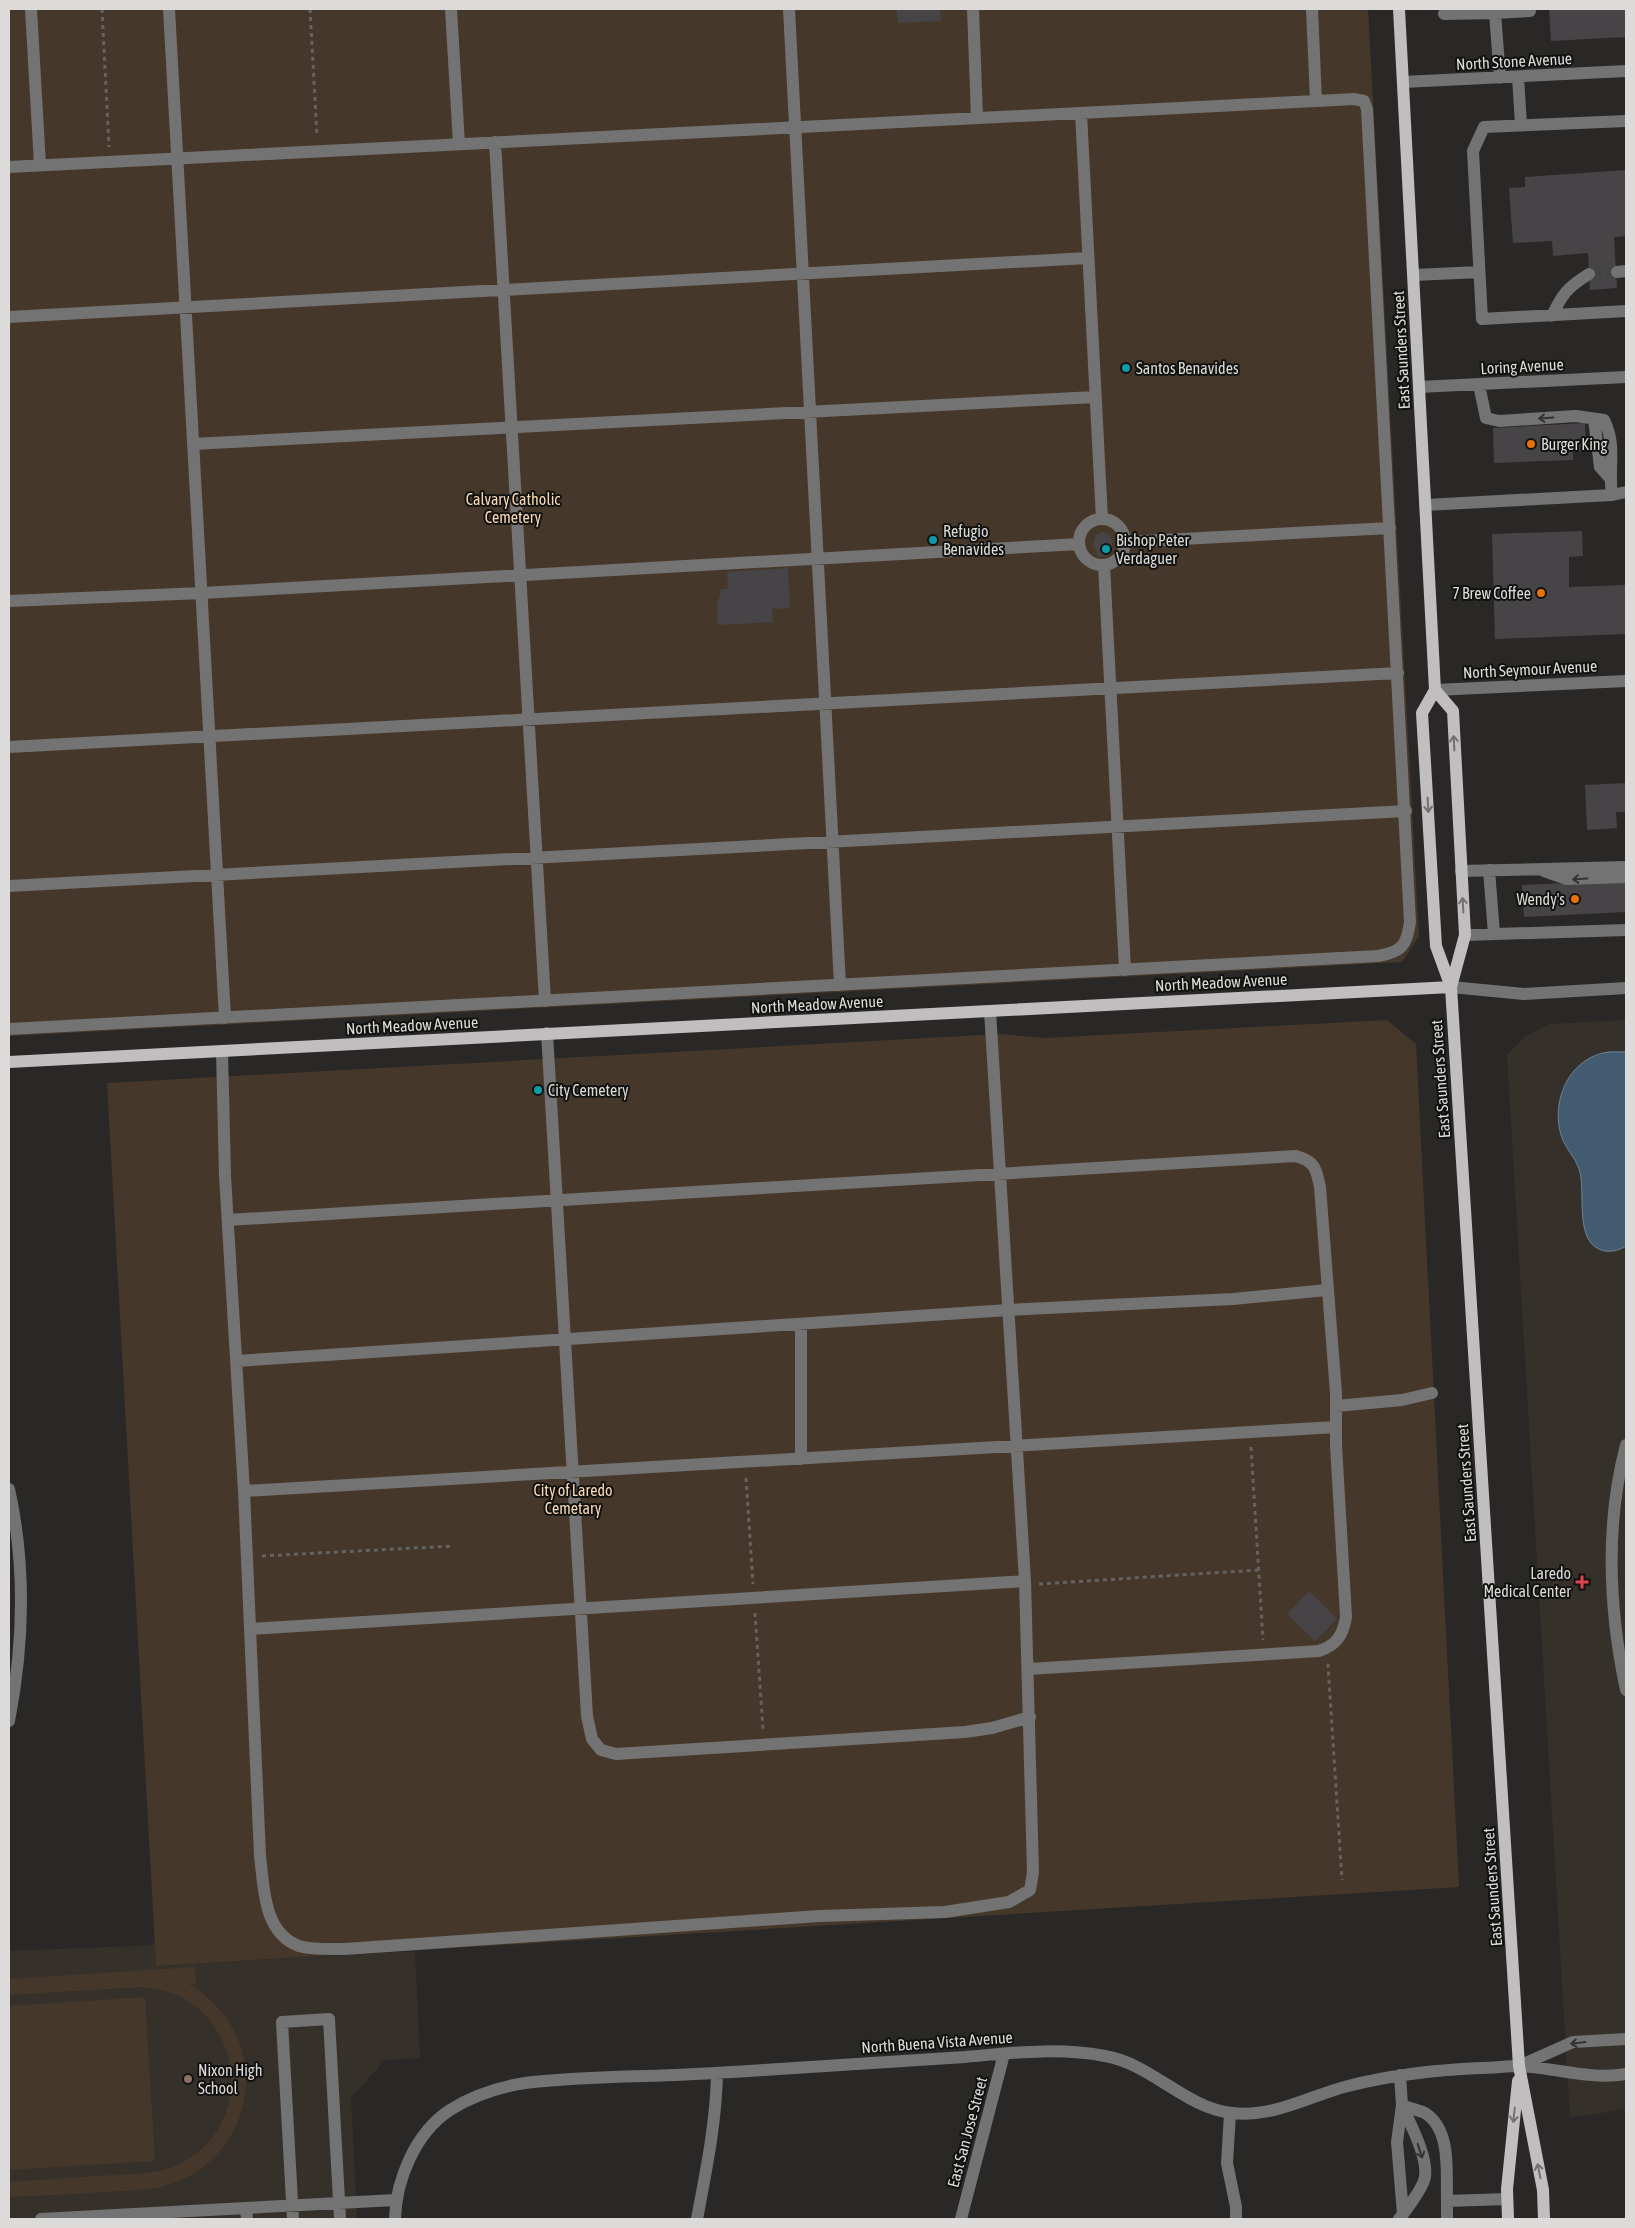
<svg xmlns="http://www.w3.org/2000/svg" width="1635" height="2228" font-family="'Asap Condensed',sans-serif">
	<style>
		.built { fill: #36302a }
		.green { fill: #45382a }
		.water { fill: #425b70; stroke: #708190 }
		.building { fill: #464446 }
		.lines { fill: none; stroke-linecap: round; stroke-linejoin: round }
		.minor-tunnel { stroke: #444341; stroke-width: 12; stroke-dasharray: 12 6; stroke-linecap: butt }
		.path { stroke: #646361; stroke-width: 3; stroke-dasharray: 4 4; stroke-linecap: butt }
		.minor { stroke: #747373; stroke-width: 12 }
		.major { stroke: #c1bebf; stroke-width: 12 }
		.oneway { stroke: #343333 }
		.oneway2 { stroke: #727070 }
		.culture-dot { fill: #0f9aa8; stroke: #111110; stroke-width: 2 }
		.food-dot { fill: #e8710a; stroke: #111110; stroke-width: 2 }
		.health-dot { fill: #e0444e; stroke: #111110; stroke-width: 2 }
		.education-dot { fill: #8d6e63; stroke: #111110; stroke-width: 2 }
		.labels { text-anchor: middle; stroke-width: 4; stroke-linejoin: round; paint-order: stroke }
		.street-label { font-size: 16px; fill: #dcdbd9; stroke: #111110 }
		.poi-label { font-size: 16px; fill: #dcdbd9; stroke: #111110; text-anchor: start }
		.park-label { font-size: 16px; fill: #fad9b4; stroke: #111110 }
	</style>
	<rect width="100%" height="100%" fill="#292826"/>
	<!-- built -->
	<path class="built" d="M1626 1020V2109L1570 2118 1507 1055 1524 1037 1550 1024Z
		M155 1945 156 1966 415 1951 420 2058 385 2060 351 2098 357 2218 370 2219H9V1951Z"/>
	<!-- green -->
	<path class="green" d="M9 9H1368L1419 936 1402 962 9 1036Z
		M1387 1020 1416 1044 1459 1887 156 1966 107 1083 1000 1034 1045 1038Z
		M195 1967 196 1983 189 1984C222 2004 245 2037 246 2077 248 2127 213 2174 164 2186 144 2191 124 2191 103 2192 72 2194 40 2196 9 2197V2182C38 2180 67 2178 96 2176 126 2174 159 2176 185 2161 249 2124 245 2033 183 1998 170 1991 156 1989 142 1987L9 1995V1979Z
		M145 1997 155 2161 9 2170V2006Z"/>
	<!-- water -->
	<path class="water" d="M1626 1052V1246C1620 1250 1613 1252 1605 1251 1572 1245 1587 1190 1579 1169 1575 1157 1565 1148 1561 1135 1551 1102 1568 1061 1603 1053 1610 1051 1619 1052 1626 1052Z"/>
	<!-- building -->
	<path class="building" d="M897 9H940L941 21 898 23Z
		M1549 9H1626V37L1551 41Z
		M1626 170V236L1614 237 1617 288 1590 290 1588 253 1553 256 1552 241 1513 243 1509 188 1525 187V177Z
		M1585 423 1586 451 1573 452V460L1494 463 1493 428Z
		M1582 531 1583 556 1569 557V587L1626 585V634L1495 639 1492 534Z
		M1102 532 1109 534 1112 540V546L1108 551V556H1098L1093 544 1096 535Z
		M788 568 790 608 772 609 773 622 718 625 717 607 721 589H728L727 572Z
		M1626 783V812H1616L1617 828 1587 830 1585 785Z
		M1626 880V912L1524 917 1522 885Z
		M1309 1591 1337 1619 1315 1641 1287 1614Z"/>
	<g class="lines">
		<!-- minor-tunnel -->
		<path class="minor-tunnel" d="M1589 274 1617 272"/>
		<!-- path -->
		<path class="path" d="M102 9 109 147
			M310 9 317 136
			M1251 1447 1263 1640
			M746 1478 753 1584
			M262 1556 453 1546
			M1039 1584 1258 1570
			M755 1613 763 1729
			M1329 1664 1328 1665 1342 1880"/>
		<!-- minor -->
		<path class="minor" d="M31 9 40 165
			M169 9 225 1018
			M451 9 459 144
			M789 9 840 985
			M973 9 977 118
			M1312 9 1316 101
			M1444 14 1495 13
			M1518 77 1521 125
			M1500 78 1495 13 1530 11
			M1403 82 1626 71
			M1081 113 1102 519
			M1626 121 1484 127 1473 151 1482 319 1626 311
			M495 142 545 1001
			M9 167 1316 101 1354 99 1364 101 1367 109 1410 922C1407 945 1402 952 1378 956L9 1029
			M1617 272 1626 271
			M1414 275 1479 272
			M1552 316C1562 294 1568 287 1589 274
			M9 317 1088 258
			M1479 385 1486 418 1499 421 1576 416 1604 420C1617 446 1608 467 1612 495
			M1419 387 1626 377
			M1594 419 1600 467 1609 477
			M193 444 1095 397
			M1426 505 1612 495 1626 492
			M1079 542a23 23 0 1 1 46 0a23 23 0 1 1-46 0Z
			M1125 542 1390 528
			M1104 565 1125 970
			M9 601 202 593 1079 544
			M1435 690 1626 681
			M9 747 1398 673
			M1489 870 1494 934
			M1461 871 1626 867
			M1544 871 1567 879 1626 877
			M9 886 1406 811
			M1465 935 1626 930
			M1451 987 1524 994 1626 988
			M547 1033 587 1716 592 1739 601 1750 616 1754 965 1732 992 1728 1030 1717
			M222 1051 225 1176 244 1491 260 1856C264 1887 263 1933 299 1946 313 1950 330 1949 345 1949L819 1916 945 1912 1009 1902 1030 1890 1033 1872 1025 1581 990 1011
			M228 1220 1296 1156C1316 1162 1316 1169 1320 1187L1336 1393V1445L1346 1617C1343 1635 1337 1645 1319 1651L1029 1669
			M236 1361 1008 1310 1233 1299 1327 1290
			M1336 1406 1402 1400 1432 1393
			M1626 1445C1605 1525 1609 1610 1626 1690
			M801 1459V1324
			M9 1489C26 1566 24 1644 9 1721
			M244 1491 1336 1427
			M250 1629 1025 1581
			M1519 2066 1573 2042 1626 2039
			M1402 2105C1410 2124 1428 2156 1425 2177 1423 2188 1409 2206 1403 2214
			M1402 2105C1409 2108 1418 2110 1425 2113 1452 2130 1446 2174 1447 2201
			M1230 2113 1227 2163 1236 2207V2219
			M246 2208 395 2200
			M41 2219 246 2208 247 2219
			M293 2219 282 2022 329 2019 340 2219
			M395 2219C396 2180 415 2133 450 2110 472 2096 499 2087 525 2083 565 2078 605 2077 645 2076 690 2075 734 2072 779 2069 841 2065 903 2061 965 2057 1011 2053 1059 2047 1105 2056 1152 2064 1185 2108 1232 2113 1274 2118 1309 2096 1348 2086 1391 2075 1435 2070 1480 2068 1493 2068 1507 2066 1520 2066 1555 2068 1591 2080 1626 2074
			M697 2219C706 2171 716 2123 717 2074
			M961 2219 1004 2054
			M1399 2219 1403 2214 1397 2142 1402 2105 1400 2075
			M1447 2219V2201L1507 2199"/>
		<!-- major -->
		<path class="major" d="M1399 9 1435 690 1422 713 1436 946 1451 987 1519 2066 1543 2190 1544 2219
			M1435 690 1453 711 1465 935 1451 987
			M9 1062 1451 987
			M1508 2219 1507 2189 1518 2081"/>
	</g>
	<!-- one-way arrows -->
	<defs><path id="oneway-shaft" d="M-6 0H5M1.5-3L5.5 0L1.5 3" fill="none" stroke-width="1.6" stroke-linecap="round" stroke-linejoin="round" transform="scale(1.25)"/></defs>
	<g class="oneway">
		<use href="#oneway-shaft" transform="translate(1546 418) rotate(176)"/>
		<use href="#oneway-shaft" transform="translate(1580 879) rotate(177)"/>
		<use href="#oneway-shaft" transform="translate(1578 2043) rotate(173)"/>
		<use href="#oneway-shaft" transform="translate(1420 2151) rotate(72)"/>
	</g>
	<g class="oneway2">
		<use href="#oneway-shaft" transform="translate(1454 743) rotate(-93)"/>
		<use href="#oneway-shaft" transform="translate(1428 805) rotate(87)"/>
		<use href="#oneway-shaft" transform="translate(1463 905) rotate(-93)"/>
		<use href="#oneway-shaft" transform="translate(1514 2115) rotate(96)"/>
		<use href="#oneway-shaft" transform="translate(1539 2171) rotate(-101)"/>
	</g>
	<!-- markers -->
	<g class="culture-dot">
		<circle cx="1126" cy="368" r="5"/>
		<circle cx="933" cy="540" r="5"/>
		<circle cx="1106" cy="549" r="5"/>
		<circle cx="538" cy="1090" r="5"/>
	</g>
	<g class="food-dot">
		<circle cx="1531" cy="444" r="5"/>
		<circle cx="1541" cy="593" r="5"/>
		<circle cx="1575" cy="899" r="5"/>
	</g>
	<path class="health-dot" d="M1579.5 1574.5h5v5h5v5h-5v5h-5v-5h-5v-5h5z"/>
	<circle class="education-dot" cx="188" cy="2079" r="5"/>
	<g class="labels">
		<!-- street labels -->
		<g class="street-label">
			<text transform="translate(1514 61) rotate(-3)" y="6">North Stone Avenue</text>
			<text transform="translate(1401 350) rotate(-93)" y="6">East Saunders Street</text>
			<text transform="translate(1522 366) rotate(-3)" y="6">Loring Avenue</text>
			<text transform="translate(1530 669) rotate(-3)" y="6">North Seymour Avenue</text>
			<text transform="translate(1221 982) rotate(-3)" y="6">North Meadow Avenue</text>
			<text transform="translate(817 1004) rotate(-3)" y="6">North Meadow Avenue</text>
			<text transform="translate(412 1025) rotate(-3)" y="6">North Meadow Avenue</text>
			<text transform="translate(1440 1079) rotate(-94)" y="6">East Saunders Street</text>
			<text transform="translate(1466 1483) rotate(-94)" y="6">East Saunders Street</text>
			<text transform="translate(1492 1887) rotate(-94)" y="6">East Saunders Street</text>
			<text transform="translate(937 2042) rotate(-4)" y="6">North Buena Vista Avenue</text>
			<text transform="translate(967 2132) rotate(-75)" y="6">East San Jose Street</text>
		</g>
		<!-- poi labels -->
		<g class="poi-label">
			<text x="1136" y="374">Santos Benavides</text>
			<text x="1541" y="450">Burger King</text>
			<text x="943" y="537">Refugio<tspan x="943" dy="18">Benavides</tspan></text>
			<text x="1116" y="546">Bishop Peter<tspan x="1116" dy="18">Verdaguer</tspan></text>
			<text x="1531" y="599" text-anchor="end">7 Brew Coffee</text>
			<text x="1565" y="905" text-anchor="end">Wendy's</text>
			<text x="548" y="1096">City Cemetery</text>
			<text x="1571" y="1579" text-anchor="end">Laredo<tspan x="1571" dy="18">Medical Center</tspan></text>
			<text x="198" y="2076">Nixon High<tspan x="198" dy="18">School</tspan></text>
		</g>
		<!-- park labels -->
		<g class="park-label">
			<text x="513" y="505">Calvary Catholic<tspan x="513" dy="18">Cemetery</tspan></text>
			<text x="573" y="1496">City of Laredo<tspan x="573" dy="18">Cemetary</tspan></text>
		</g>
	</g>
	<!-- border -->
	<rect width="1635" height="2228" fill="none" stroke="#dcdbd9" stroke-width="20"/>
</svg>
